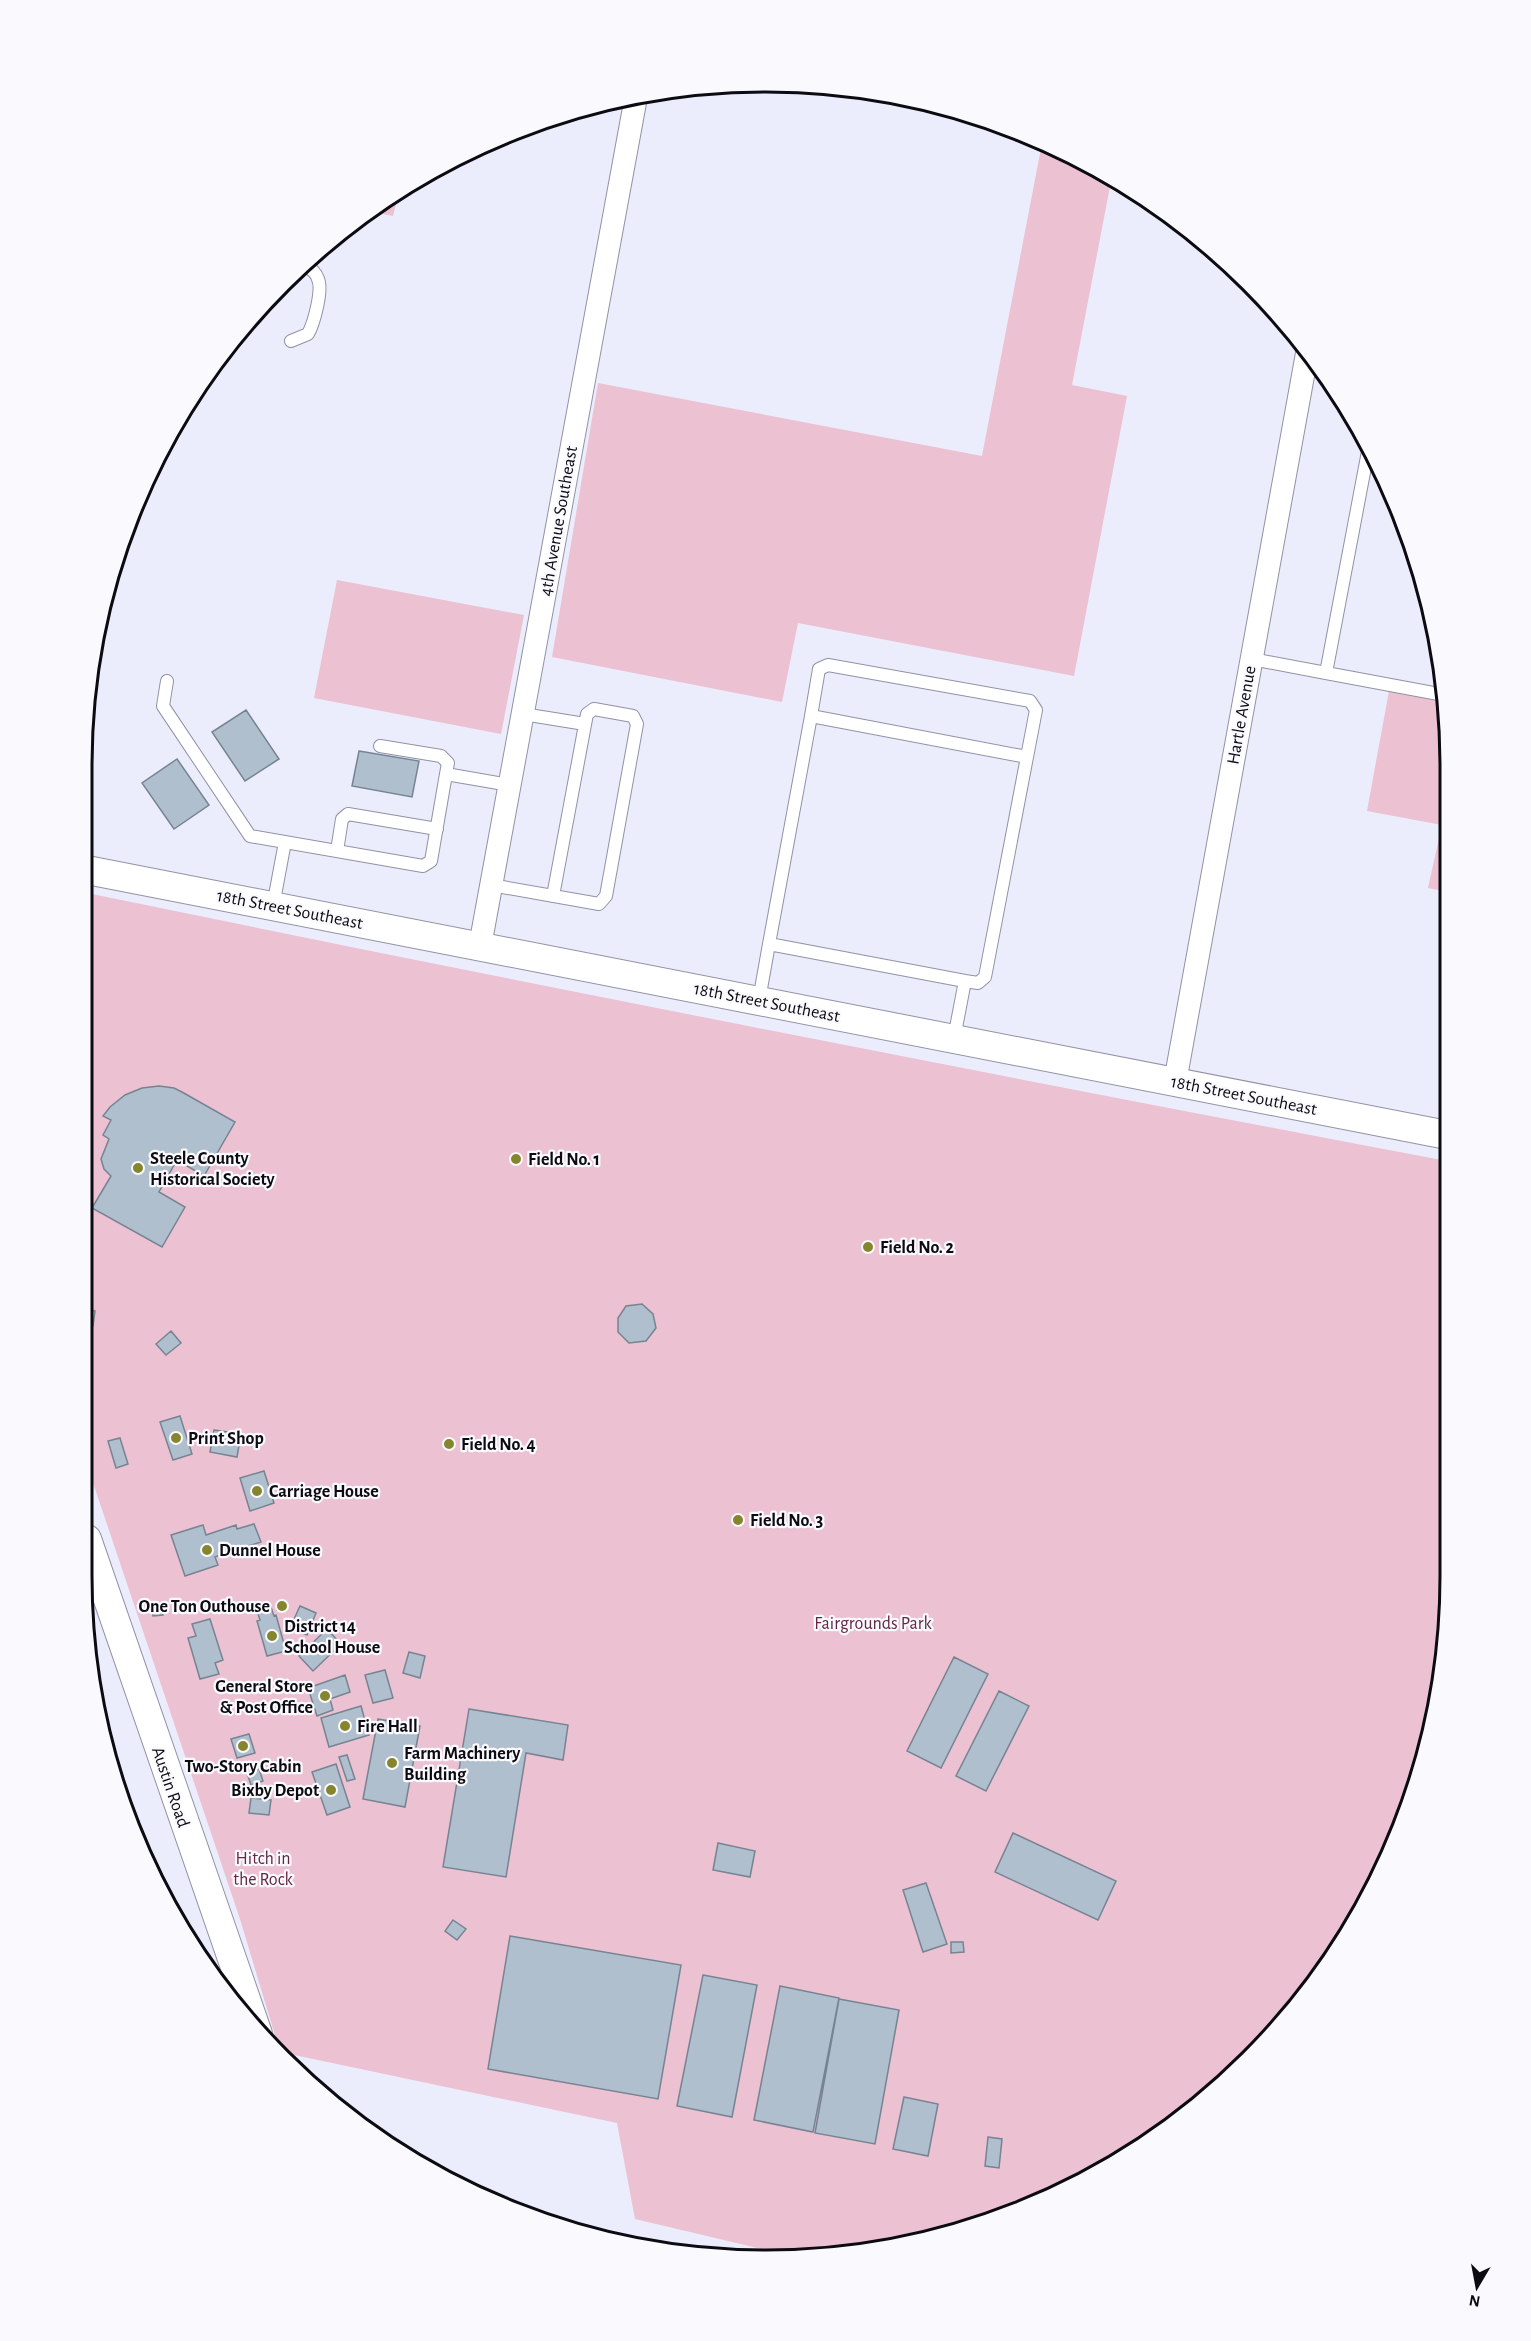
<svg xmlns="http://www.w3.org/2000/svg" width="1531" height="2341" font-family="'Alegreya Sans',sans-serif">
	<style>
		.green { fill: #ecc1d2 }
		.building { fill: #b0bfce; stroke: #768492; stroke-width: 1.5 }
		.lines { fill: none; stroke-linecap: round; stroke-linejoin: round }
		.service-casing { stroke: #9192a4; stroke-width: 14 }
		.minor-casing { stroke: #9192a4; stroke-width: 24 }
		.tertiary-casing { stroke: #9192a4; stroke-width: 30 }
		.service { stroke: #fff; stroke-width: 12 }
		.minor { stroke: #fff; stroke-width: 22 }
		.tertiary { stroke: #fff; stroke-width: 28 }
		.poi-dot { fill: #85852e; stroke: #fafafe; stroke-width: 2 }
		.labels { text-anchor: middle; stroke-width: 4.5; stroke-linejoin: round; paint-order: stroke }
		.street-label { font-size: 18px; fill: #0b0b11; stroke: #fafafe }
		.poi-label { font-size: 18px; font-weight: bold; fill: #0b0b11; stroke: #fafafe; text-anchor: start }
		.park-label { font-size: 18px; fill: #642644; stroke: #fafafe }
		.rim { fill: none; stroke: #0b0b11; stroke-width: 3 }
	</style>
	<rect width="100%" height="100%" fill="#ebecfc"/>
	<!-- green -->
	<path class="green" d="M1042 143 1112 176 1072 385 1127 396 1074 676 798 623 782 702 552 657 598 383 982 456Z
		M399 192 393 216 368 211Z
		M337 580 524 615 501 734 314 698Z
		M1389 691 1445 698 1449 721 1448 892 1428 888 1442 825 1367 811Z
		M87 893C539 986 993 1075 1447 1161L1444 1665 1398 1838 1335 1955 1280 2027 1145 2145 1068 2190 943 2237 855 2254 791 2256 635 2219 617 2123 280 2052 240 1919 87 1465Z"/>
	<!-- building -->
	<path class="building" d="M246 710 279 759 245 781 212 732Z
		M359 751 419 761 412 797 352 786Z
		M177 759 209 805 174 829 142 783Z
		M159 1086 174 1088 182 1092 235 1122 204 1176 177 1160 159 1192 185 1207 162 1247 92 1208 111 1176 104 1169 101 1159 109 1139 103 1135 111 1120 103 1116 110 1107 125 1095 142 1088Z
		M642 1304 653 1314 656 1328 646 1341 629 1343 618 1332V1318L626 1306Z
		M87 1310 95 1311 93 1326 87 1325Z
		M171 1331 181 1343 166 1355 156 1344Z
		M180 1416 192 1454 173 1460 160 1422Z
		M214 1430 241 1434 237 1457 210 1452Z
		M120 1438 128 1464 116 1468 108 1441Z
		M264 1471 274 1503 250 1511 240 1478Z
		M254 1524 261 1542 215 1557 218 1565 185 1576 171 1535 203 1525 206 1535 236 1525 237 1529Z
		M278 1602 286 1603V1610H277Z
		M160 1603 163 1615 153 1616 150 1605Z
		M300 1606 316 1613 307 1635 290 1628Z
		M271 1607 274 1616 276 1615 286 1651 267 1656 257 1621 260 1620 257 1611Z
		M210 1619 223 1660 215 1663 219 1674 200 1679 188 1638 196 1636 192 1624Z
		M327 1629 341 1644 313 1671 299 1656Z
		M409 1652 425 1656 420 1678 403 1673Z
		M954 1657 988 1674 941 1768 907 1751Z
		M385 1670 393 1698 373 1703 365 1675Z
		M345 1675 350 1692 330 1699 333 1710 317 1716 308 1688Z
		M999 1691 1029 1706 986 1791 956 1776Z
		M361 1706 369 1735 329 1747 321 1718Z
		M469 1709 568 1725 563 1760 526 1753 506 1877 443 1867Z
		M378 1719 420 1726 405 1807 363 1799Z
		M249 1734 255 1753 237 1758 231 1739Z
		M347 1755 355 1779 347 1781 339 1757Z
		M336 1764 350 1807 327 1815 312 1772Z
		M259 1769 263 1781 251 1785 247 1773Z
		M251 1798 271 1800 269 1815 249 1813Z
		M1013 1833 1116 1881 1098 1920 995 1872Z
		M718 1843 755 1851 750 1877 713 1870Z
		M926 1883 947 1944 923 1952 903 1890Z
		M453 1920 466 1929 457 1940 445 1931Z
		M510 1936 681 1965 658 2099 488 2069Z
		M951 1942H963L964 1952 951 1953Z
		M703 1975 757 1985 732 2117 677 2106Z
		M780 1986 839 1998 813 2132 754 2120Z
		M839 1999 899 2010 875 2144 815 2133Z
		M904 2097 938 2104 928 2156 893 2149Z
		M988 2137 1002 2139 999 2168 985 2166Z"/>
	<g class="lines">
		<!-- service casing -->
		<g class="service-casing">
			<path id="service" d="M291 341 308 334C314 323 323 290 318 279 316 272 311 269 305 265
				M1252 659 1326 673 1369 446
				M1326 673 1444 695
				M167 681 163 706 250 836 423 866 431 861 446 774 510 785
				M523 714 585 724
				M811 716 819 669 828 665 1030 701 1036 710 1027 757
				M380 746 441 756 448 763 446 774
				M337 851 342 819 348 814 437 829
				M491 885 599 904 606 896 637 724 633 716 594 709 587 714 553 896
				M273 906 285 842
				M769 944 811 716 1027 757 985 977 978 983 965 981
				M759 1000 769 944 965 981 954 1038"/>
		</g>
		<!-- minor casing -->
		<g class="minor-casing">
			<path id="minor" d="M480 946 636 97
				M1175 1082 1308 348"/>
		</g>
		<!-- tertiary casing -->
		<g class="tertiary-casing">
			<path id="tertiary" d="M87 870 1447 1135
				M87 1539 258 2034"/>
		</g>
		<!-- service -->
		<use href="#service" class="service"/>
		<!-- minor -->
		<use href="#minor" class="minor"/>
		<!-- tertiary -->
		<use href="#tertiary" class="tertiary"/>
	</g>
	<!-- markers -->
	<g class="poi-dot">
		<circle cx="516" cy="1159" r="6"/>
		<circle cx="138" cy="1168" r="6"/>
		<circle cx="868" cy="1247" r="6"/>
		<circle cx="176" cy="1438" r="6"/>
		<circle cx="449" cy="1444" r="6"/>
		<circle cx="257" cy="1491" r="6"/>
		<circle cx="738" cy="1520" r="6"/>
		<circle cx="207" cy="1550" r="6"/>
		<circle cx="282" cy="1606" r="6"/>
		<circle cx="272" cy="1636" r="6"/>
		<circle cx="325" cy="1696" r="6"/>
		<circle cx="345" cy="1726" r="6"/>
		<circle cx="243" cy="1746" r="6"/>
		<circle cx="392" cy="1763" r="6"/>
		<circle cx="331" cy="1790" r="6"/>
	</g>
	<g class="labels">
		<!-- street labels -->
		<g class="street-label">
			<text transform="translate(558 521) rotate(-80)" y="6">4th Avenue Southeast</text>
			<text transform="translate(1241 715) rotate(-80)" y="6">Hartle Avenue</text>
			<text transform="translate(290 909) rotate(11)" y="6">18th Street Southeast</text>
			<text transform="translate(767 1002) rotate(11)" y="6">18th Street Southeast</text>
			<text transform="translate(1244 1095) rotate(11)" y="6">18th Street Southeast</text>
			<text transform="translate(171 1787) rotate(71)" y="6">Austin Road</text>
		</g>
		<!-- poi labels -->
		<g class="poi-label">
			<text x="150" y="1164">Steele County<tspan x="150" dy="21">Historical Society</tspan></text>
			<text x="528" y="1165">Field No. 1</text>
			<text x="880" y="1253">Field No. 2</text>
			<text x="188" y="1444">Print Shop</text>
			<text x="461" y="1450">Field No. 4</text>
			<text x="269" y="1497">Carriage House</text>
			<text x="750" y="1526">Field No. 3</text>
			<text x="219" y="1556">Dunnel House</text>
			<text x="270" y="1612" text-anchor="end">One Ton Outhouse</text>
			<text x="284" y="1632">District 14<tspan x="284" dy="21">School House</tspan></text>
			<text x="313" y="1692" text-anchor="end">General Store<tspan x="313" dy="21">&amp; Post Office</tspan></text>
			<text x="357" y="1732">Fire Hall</text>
			<text x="404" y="1759">Farm Machinery<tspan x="404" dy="21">Building</tspan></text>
			<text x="243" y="1772" text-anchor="middle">Two-Story Cabin</text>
			<text x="319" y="1796" text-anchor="end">Bixby Depot</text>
		</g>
		<!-- park labels -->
		<g class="park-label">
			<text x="873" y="1629">Fairgrounds Park</text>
			<text x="263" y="1864">Hitch in<tspan x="263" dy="21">the Rock</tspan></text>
		</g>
	</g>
	<!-- crop -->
	<path d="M0 0H1531V2341H0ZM766 92H766A674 674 0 0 1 1440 766V1576A674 674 0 0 1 766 2250H766A674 674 0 0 1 92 1576V766A674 674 0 0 1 766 92Z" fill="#fafafe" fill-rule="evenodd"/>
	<path class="rim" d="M766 92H766A674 674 0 0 1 1440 766V1576A674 674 0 0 1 766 2250H766A674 674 0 0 1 92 1576V766A674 674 0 0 1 766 92Z"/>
	<!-- north arrow -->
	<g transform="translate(1477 2287) rotate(190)" stroke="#fafafe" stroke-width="4.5" paint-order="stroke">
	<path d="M0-4.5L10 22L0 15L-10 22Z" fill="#0b0b11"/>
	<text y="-9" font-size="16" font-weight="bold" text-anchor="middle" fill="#0b0b11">N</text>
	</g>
</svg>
